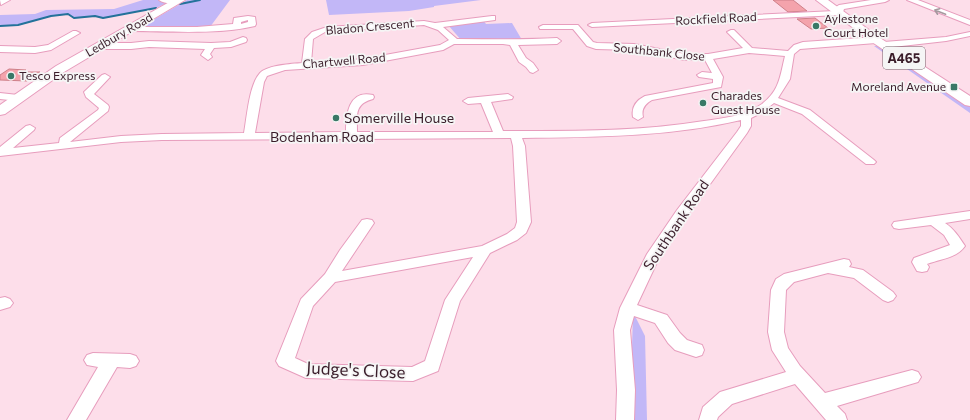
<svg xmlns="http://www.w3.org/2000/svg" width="970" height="420" font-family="Commissioner,sans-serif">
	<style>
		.green { fill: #c2b7f7 }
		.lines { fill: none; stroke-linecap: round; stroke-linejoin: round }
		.stream { stroke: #23729a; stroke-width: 2 }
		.building { fill: #f4a3ac; stroke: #ce8089 }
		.minor-casing { stroke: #e79dbd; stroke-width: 2 }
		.highway-casing { stroke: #e79dbd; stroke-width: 2 }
		.minor { fill: #fff; fill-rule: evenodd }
		.highway { fill: #fff; fill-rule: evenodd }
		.oneway { stroke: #a6999f }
		.poi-dot { fill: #397866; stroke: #f5f5f5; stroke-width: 1.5 }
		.labels { text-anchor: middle; stroke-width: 3.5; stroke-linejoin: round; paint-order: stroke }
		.far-street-label { font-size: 12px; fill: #3a1d2a; stroke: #f5f5f5 }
		.far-poi-label { font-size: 12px; fill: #3a1d2a; stroke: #f5f5f5; text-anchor: start }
		.shield { fill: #f5f5f5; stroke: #725e67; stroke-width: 1 }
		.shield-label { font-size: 13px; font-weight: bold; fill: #3a1d2a }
		.poi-label { font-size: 14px; fill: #3a1d2a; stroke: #f5f5f5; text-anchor: start }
		.street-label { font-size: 14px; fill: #3a1d2a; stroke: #f5f5f5 }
		.near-street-label { font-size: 17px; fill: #3a1d2a; stroke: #f5f5f5 }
	</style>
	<rect width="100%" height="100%" fill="#fddeea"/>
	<!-- green -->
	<path class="green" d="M143 0H173L156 8 103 18 95 16 74 18 68 14C44 15 25 27 0 26V15L35 14 46 10 114 9Z
		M187 0H230L210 27H141Z
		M326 0H481L434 6V7L409 11 329 15Z
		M483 20 486 24 512 23 522 40 462 41 448 25Z
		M874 46H880L970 107V113Z
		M633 312 645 336 647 420H630Z"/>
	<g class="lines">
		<!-- stream -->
		<path class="stream" d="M180 4 200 0
			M0 26 18 25 51 16 68 14 74 18 95 16 103 18 156 8"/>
	</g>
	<!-- building -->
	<path class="building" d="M773 0H793L807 11 788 12Z
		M815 18 828 28 811 29 797 19Z
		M9 69 26 70 23 72H40L27 81 0 80V75Z"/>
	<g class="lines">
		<!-- minor casing -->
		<g class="minor-casing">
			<path id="minor" d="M0 0H10L1 5Z
				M159 0H180L181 1C176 5 164 4 159 0Z
				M871 0H889L885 2 844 9 842 15H839L592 27 588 25 592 23 835 11 836 7 839 5Z
				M907 0H918L970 20V25Z
				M248 16 255 17 256 24 255 26C218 35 167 31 129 31L125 29 129 27H197L233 24 234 18ZM248 20V22L241 24V22Z
				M492 16H495V20L443 27 457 39C490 39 523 40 557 38L561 41 557 44 518 45 526 58 533 63 538 70 533 73 530 72 526 67 519 62 510 45 503 44H454L443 50 363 65 285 70 267 76 264 82 255 133 346 132C346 116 348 89 373 95L374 97 373 99C354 104 357 115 357 132H493L481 103 468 104 463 101 468 98 508 94 513 97 512 99 491 102 503 131C570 131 637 132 704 121 724 118 745 116 762 104 780 90 780 76 785 56L749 53 713 59 723 77 721 87 652 100C645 104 641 109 643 117L638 120 633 117C631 107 637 100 645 96L713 83V79L699 77 697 75 702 72 712 73 705 60H685L634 50 596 49 587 46 573 29H540L539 27 543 25H578L593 42 597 43 634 44 685 54H708L743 48 727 32 731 30H734L752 48 788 51 794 45 803 42 876 37 880 40 876 43 800 49 794 54 790 79 778 98 810 110 874 160 876 162 874 164H866L802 114 774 103 761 113 751 118V126L747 133 687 216 659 258 637 305 667 315 680 333 687 340 702 345 704 350 702 355 696 357 675 350 668 343 655 323 634 316 630 330 635 390 634 420H616L617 390 614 330 620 308 647 254 677 210 737 132 741 126V120C669 137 596 137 522 138L525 146 531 222 526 233 517 240 490 253 460 301 438 371 413 381 306 378 279 366 276 361 301 299 325 274 340 250 362 220 367 219 372 220 374 223 342 271 482 246 507 234 515 228 517 222 513 146 511 138 356 139 352 140 348 139 162 140 121 142 0 156V147L26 126 30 125 35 128 34 130 13 148 59 143 60 138 98 110 99 108 86 97 84 92 102 75 105 74 110 77 94 94 108 105 109 107 108 111 70 142 121 136 162 134 244 133C247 117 249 85 260 73 268 65 291 64 302 63L305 39 312 32 327 27 424 21 435 23ZM424 25 438 30 449 40 440 45 363 59 311 63 313 39 325 32ZM473 257 445 300 425 361 412 367 308 364 295 358 313 306 335 282Z
				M73 31H76L80 33 51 50 35 53 0 52V46L35 47 48 45Z
				M970 32V36L946 41 884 48 880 45 884 42 946 37Z
				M243 37 246 38 247 40 246 42 231 47 214 48 210 54 212 57 208 60 201 55 205 49 149 47 131 49H98L94 46 98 43H131L149 41 211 43 230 42Z
				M0 93 18 95 23 98 18 101 0 99Z
				M970 211V219L945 223C954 229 959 237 965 246 957 258 940 259 927 264L929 267 927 271 922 272 917 271 912 262 914 258 950 245 944 235 931 225 899 229 894 228 892 225 894 222Z
				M844 259 849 260 851 264 849 267 863 270 893 292 896 296 893 300 888 302 883 300 854 278 828 273 794 282 786 290 784 332 788 348 800 366 825 393 912 370 918 372 921 377 918 382 837 406 845 414 847 420H826L795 384 732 404 718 417 717 420H699L703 407 720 392 786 372 772 350 768 332 771 290 776 279 784 274Z
				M5 297 10 299 13 303 10 307 0 310V298Z
				M93 353 130 354 136 356 139 361 136 366 130 368 117 367 86 420H67L98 367 87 365 84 360 87 355Z"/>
		</g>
		<!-- highway casing -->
		<g class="highway-casing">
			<path id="highway" d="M173 0H185L64 72 5 114 0 115V105L56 66Z
				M816 0H828L880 38 970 96V106L965 105 872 42Z"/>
		</g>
		<!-- minor -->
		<use href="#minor" class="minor"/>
		<!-- highway -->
		<use href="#highway" class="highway"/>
	</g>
	<!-- one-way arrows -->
	<defs><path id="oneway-shaft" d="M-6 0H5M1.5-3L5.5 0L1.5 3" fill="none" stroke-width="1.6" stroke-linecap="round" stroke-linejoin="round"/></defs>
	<use class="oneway" href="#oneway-shaft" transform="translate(940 12) rotate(-159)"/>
	<!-- markers -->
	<g class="poi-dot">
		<circle cx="816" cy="26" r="4"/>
		<circle cx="11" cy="76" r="4"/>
		<rect x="950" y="83" width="8" height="8" rx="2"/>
		<circle cx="703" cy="103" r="4"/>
		<circle cx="336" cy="118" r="4"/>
	</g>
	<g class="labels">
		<!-- far-street labels -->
		<g class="far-street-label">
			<text transform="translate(716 19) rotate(-3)" y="4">Rockfield Road</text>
			<text transform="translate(370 27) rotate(-5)" y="4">Bladon Crescent</text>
			<text transform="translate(119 35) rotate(-30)" y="4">Ledbury Road</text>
			<text transform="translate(659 52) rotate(6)" y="4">Southbank Close</text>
			<text transform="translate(344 61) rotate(-5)" y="4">Chartwell Road</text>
		</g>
		<!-- far-poi labels -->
		<g class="far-poi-label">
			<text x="824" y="23">Aylestone<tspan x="824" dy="14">Court Hotel</tspan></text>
			<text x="19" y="80">Tesco Express</text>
			<text x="946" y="91" text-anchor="end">Moreland Avenue</text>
			<text x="711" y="100">Charades<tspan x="711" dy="14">Guest House</tspan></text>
		</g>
		<!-- shield labels -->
		<rect class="shield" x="883" y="47" width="42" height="22" rx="3"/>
		<g class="shield-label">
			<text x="904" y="63">A465</text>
		</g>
		<!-- poi labels -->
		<g class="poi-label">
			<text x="344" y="123">Somerville House</text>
		</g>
		<!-- street labels -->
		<g class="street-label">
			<text x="322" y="142">Bodenham Road</text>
			<text transform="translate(676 225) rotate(-56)" y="5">Southbank Road</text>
		</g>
		<!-- near-street labels -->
		<g class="near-street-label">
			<text transform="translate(356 370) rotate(3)" y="6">Judge's Close</text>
		</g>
	</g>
</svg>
